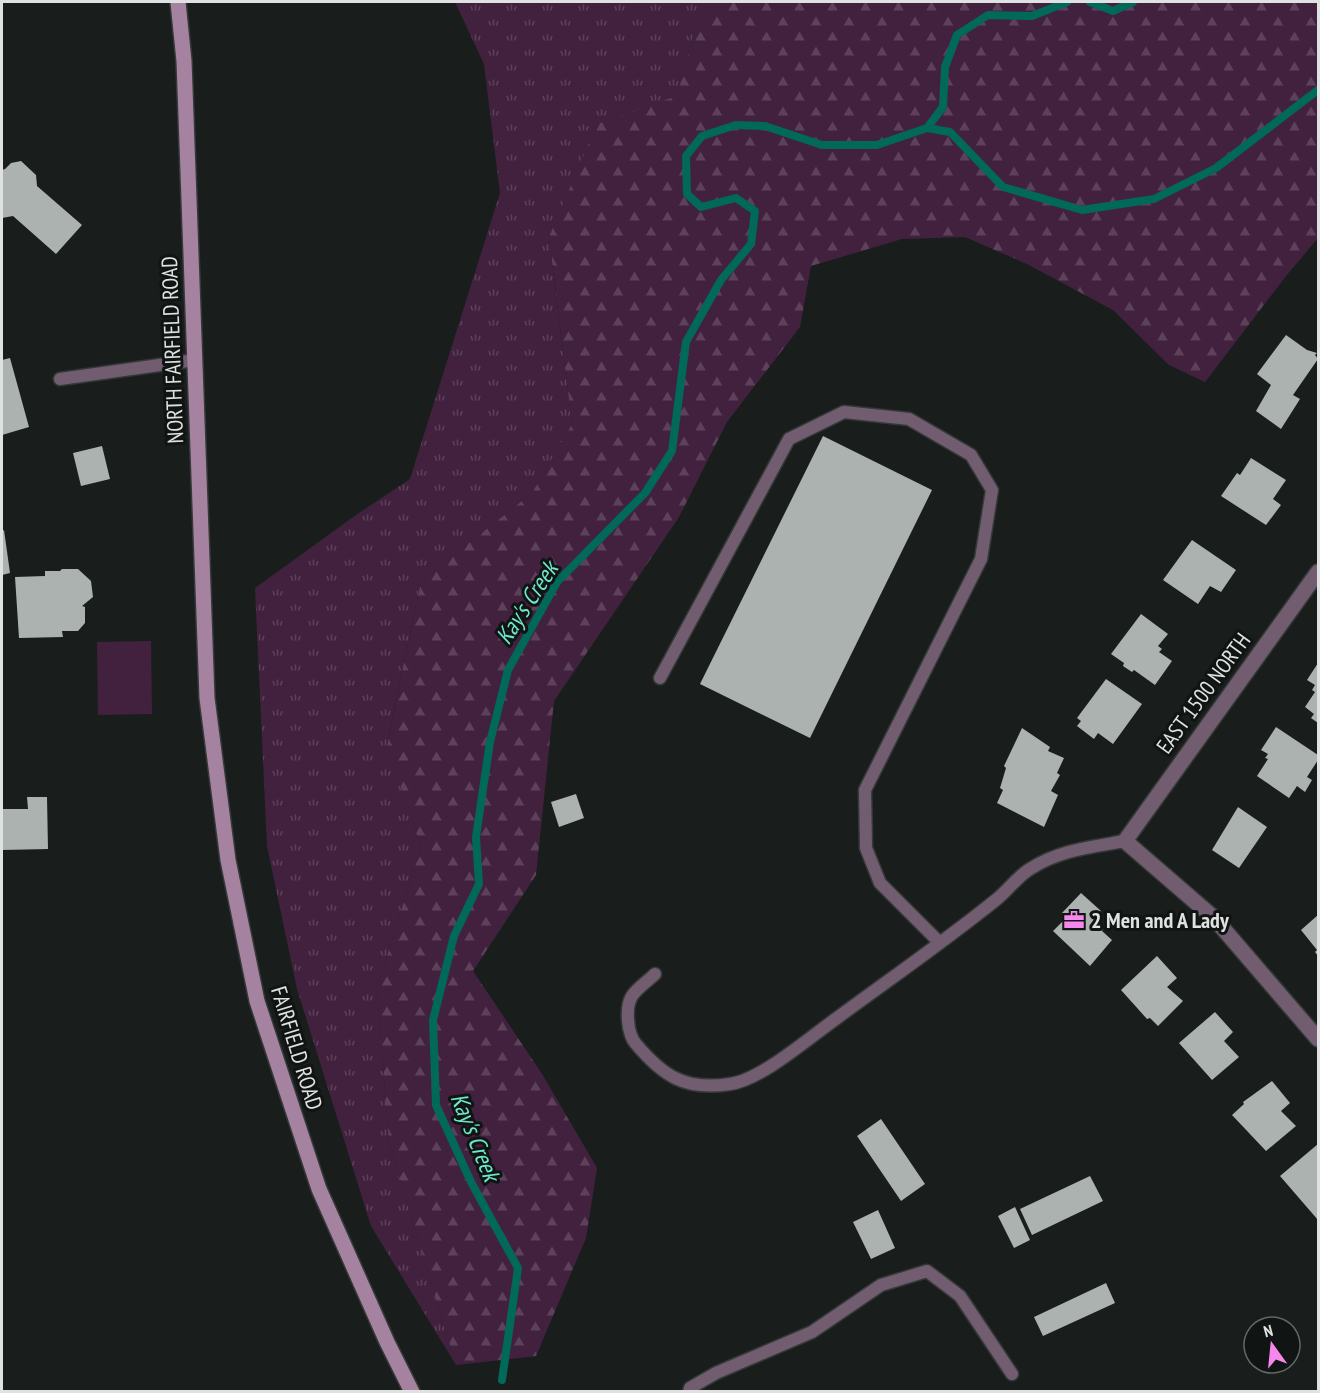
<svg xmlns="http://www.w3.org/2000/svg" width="1320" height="1393" font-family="'PT Sans Narrow',sans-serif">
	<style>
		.grass { fill: url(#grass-tufts) }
		.forest { fill: url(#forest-firs) }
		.park { fill: #42213f }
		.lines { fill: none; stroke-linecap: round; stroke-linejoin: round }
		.stream { stroke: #016959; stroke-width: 8 }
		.building { fill: #acb2b0 }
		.lane-casing { stroke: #353938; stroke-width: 15 }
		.street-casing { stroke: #353938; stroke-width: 18 }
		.secondary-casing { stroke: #353938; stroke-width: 18 }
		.lane { stroke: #725d70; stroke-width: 12 }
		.street { stroke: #725d70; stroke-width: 15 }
		.secondary { stroke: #a482a0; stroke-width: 15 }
		.labels { text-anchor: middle; stroke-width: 6; stroke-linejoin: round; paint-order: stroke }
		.street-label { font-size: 22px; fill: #dfe2e1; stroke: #101413 }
		.poi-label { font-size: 22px; font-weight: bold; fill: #dfe2e1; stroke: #101413; text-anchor: start }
		.water-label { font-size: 24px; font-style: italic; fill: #6ee7cd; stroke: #101413 }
	</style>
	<defs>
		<pattern id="grass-tufts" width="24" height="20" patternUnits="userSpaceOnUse" patternTransform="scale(1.5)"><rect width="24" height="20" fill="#42213f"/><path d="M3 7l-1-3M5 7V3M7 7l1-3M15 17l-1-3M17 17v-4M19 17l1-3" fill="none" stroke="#5d415a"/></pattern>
		<pattern id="forest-firs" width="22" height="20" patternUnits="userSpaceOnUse" patternTransform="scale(1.5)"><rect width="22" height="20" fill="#42213f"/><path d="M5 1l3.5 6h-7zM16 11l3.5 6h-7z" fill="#5d415a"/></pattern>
	</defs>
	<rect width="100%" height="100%" fill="#191e1c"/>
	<!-- grass -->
	<path class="grass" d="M455 2H709L694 33 677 97 597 125 549 238 572 424 532 493 421 581 387 745 421 847 377 988 389 1142 456 1365 371 1226 297 989 267 846 255 588 356 515 410 479 500 193 484 64Z"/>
	<!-- forest -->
	<path class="forest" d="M709 2H1318V238L1286 276 1205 382 1169 365 1113 310 1027 264 965 237 902 239 811 266 800 327 727 422 679 517 554 701 536 875 473 971 542 1074 597 1168 586 1238 536 1356 456 1365 389 1142 377 988 421 847 387 746 421 581 532 493 572 424 549 237 597 124 677 96 694 33Z"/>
	<!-- park -->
	<path class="park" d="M151 641 152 714 98 715 97 642Z"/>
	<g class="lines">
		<!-- stream -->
		<path class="stream" d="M1090 2 1113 11 1133 2
			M927 128 943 107 945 67 957 35 988 15 1032 16 1067 2
			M502 1380 518 1268 471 1182 436 1105 433 1020 454 936 479 884 476 837 490 742 508 670 557 582 645 493 672 451 686 342 721 280 751 244 755 211 736 198 701 207 687 194 686 156 702 136 736 125 765 126 822 145H877L927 128 950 132 1003 187 1082 210 1154 199 1216 168 1318 90"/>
	</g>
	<!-- building -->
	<path class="building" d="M21 161 36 175 37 186 82 225 56 254 13 216 2 218V170L5 169 11 163Z
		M1286 335 1307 350 1317 353 1315 355 1318 359 1293 395 1300 399 1281 429 1256 411 1271 385 1257 374Z
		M10 358 29 427 2 435V360Z
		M823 436 932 490 810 738 700 684Z
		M102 446 110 479 81 486 73 453Z
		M1251 458 1286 480 1273 499 1281 505 1266 525 1221 496 1237 473 1240 475Z
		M4 530 10 573 2 575V531Z
		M1192 540 1236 570 1221 592 1210 586 1198 604 1163 580Z
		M62 569H78L91 581 93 597 82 606 85 607V623L78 631H62L63 637 19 638 15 577 45 576V571H60Z
		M1141 614 1168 634 1158 646 1162 649 1159 652 1172 661 1155 685 1134 670 1132 672 1123 666 1124 663 1111 654Z
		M1318 663V723L1311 718 1314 714 1305 707 1315 692 1312 690 1315 685 1307 680Z
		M1106 679 1142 704 1113 744 1098 733 1094 739 1077 726 1081 721 1077 718Z
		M1276 727 1318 755V760L1307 777 1312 780 1305 792 1297 786 1289 798 1257 776 1268 759 1265 758 1268 754 1261 750Z
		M1022 728 1050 747 1048 751 1064 758 1057 773 1060 775 1051 791 1058 795 1044 827 997 803 1003 790 1000 788 1006 768 1004 766Z
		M576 794 584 818 559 827 551 802Z
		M27 797H47L48 849 2 850V809H28Z
		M1238 807 1267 827 1239 868 1212 850Z
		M1081 893 1101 911 1095 917 1103 929 1102 931 1112 940 1090 966 1053 931 1067 917 1062 913Z
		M1318 915V956L1315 952 1317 950 1301 930Z
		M1157 956 1177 978 1167 987 1183 1001 1158 1026 1150 1018 1147 1019 1121 990Z
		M1215 1012 1233 1032 1224 1041 1239 1057 1212 1080 1179 1043Z
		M1272 1081 1290 1103 1281 1111 1296 1126 1266 1151 1232 1115 1244 1104 1243 1102Z
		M881 1119 925 1184 901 1201 857 1136Z
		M1318 1144V1220L1280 1176Z
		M1090 1176 1103 1201 1032 1235 1020 1209Z
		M1015 1207 1030 1240 1014 1248 998 1216Z
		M878 1210 895 1248 871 1259 853 1222Z
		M1106 1283 1115 1303 1043 1336 1034 1317Z"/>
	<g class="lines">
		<!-- lane casing -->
		<g class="lane-casing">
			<path id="lane" d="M60 379 195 360
				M660 678 789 439 844 412 909 419 971 455 992 490 981 559 865 790 866 848 880 883 940 943
				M655 974C648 981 637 988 632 996 625 1007 627 1034 636 1044 663 1076 685 1091 730 1084 761 1080 810 1037 837 1018 890 979 945 941 997 899 1008 890 1018 876 1030 869 1059 850 1092 847 1125 841
				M689 1392 690 1388 716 1373 812 1332 881 1285 927 1271 960 1296 1012 1374"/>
		</g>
		<!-- street casing -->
		<g class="street-casing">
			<path id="street" d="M1318 572 1125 841 1214 918 1318 1039"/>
		</g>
		<!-- secondary casing -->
		<g class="secondary-casing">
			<path id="secondary" d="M178 2 184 61 207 698 228 860 257 1001 319 1189 387 1342 412 1392"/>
		</g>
		<!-- lane -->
		<use href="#lane" class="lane"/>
		<!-- street -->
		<use href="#street" class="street"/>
		<!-- secondary -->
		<use href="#secondary" class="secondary"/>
	</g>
	<!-- icons -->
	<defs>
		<g id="office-bare" transform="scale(1.62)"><path d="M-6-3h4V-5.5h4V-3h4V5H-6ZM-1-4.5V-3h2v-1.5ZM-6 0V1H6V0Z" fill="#f688ed" stroke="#101413" stroke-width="2.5" paint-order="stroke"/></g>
	</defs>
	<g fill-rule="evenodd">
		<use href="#office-bare" x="1074" y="920"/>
	</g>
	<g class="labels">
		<!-- street labels -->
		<g class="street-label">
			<text transform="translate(172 350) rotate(-92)" y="8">NORTH FAIRFIELD ROAD</text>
			<text transform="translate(1203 693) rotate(-54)" y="8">EAST 1500 NORTH</text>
			<text transform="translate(297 1048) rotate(73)" y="8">FAIRFIELD ROAD</text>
		</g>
		<!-- poi labels -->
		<g class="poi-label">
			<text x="1091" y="928">2 Men and A Lady</text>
		</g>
		<!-- water labels -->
		<g class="water-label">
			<text transform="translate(527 603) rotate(-57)" y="8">Kay's Creek</text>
			<text transform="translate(475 1137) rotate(68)" y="8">Kay's Creek</text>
		</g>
	</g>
	<!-- border -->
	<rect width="1320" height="1393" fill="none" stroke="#dfe2e1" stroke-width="6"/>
	<!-- north arrow -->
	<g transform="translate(1272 1345) rotate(345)"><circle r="28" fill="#101413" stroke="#636665" stroke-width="1.5"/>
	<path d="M0-4.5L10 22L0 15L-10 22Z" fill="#f688ed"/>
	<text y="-9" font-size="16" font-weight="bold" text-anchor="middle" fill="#dfe2e1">N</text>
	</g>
</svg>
